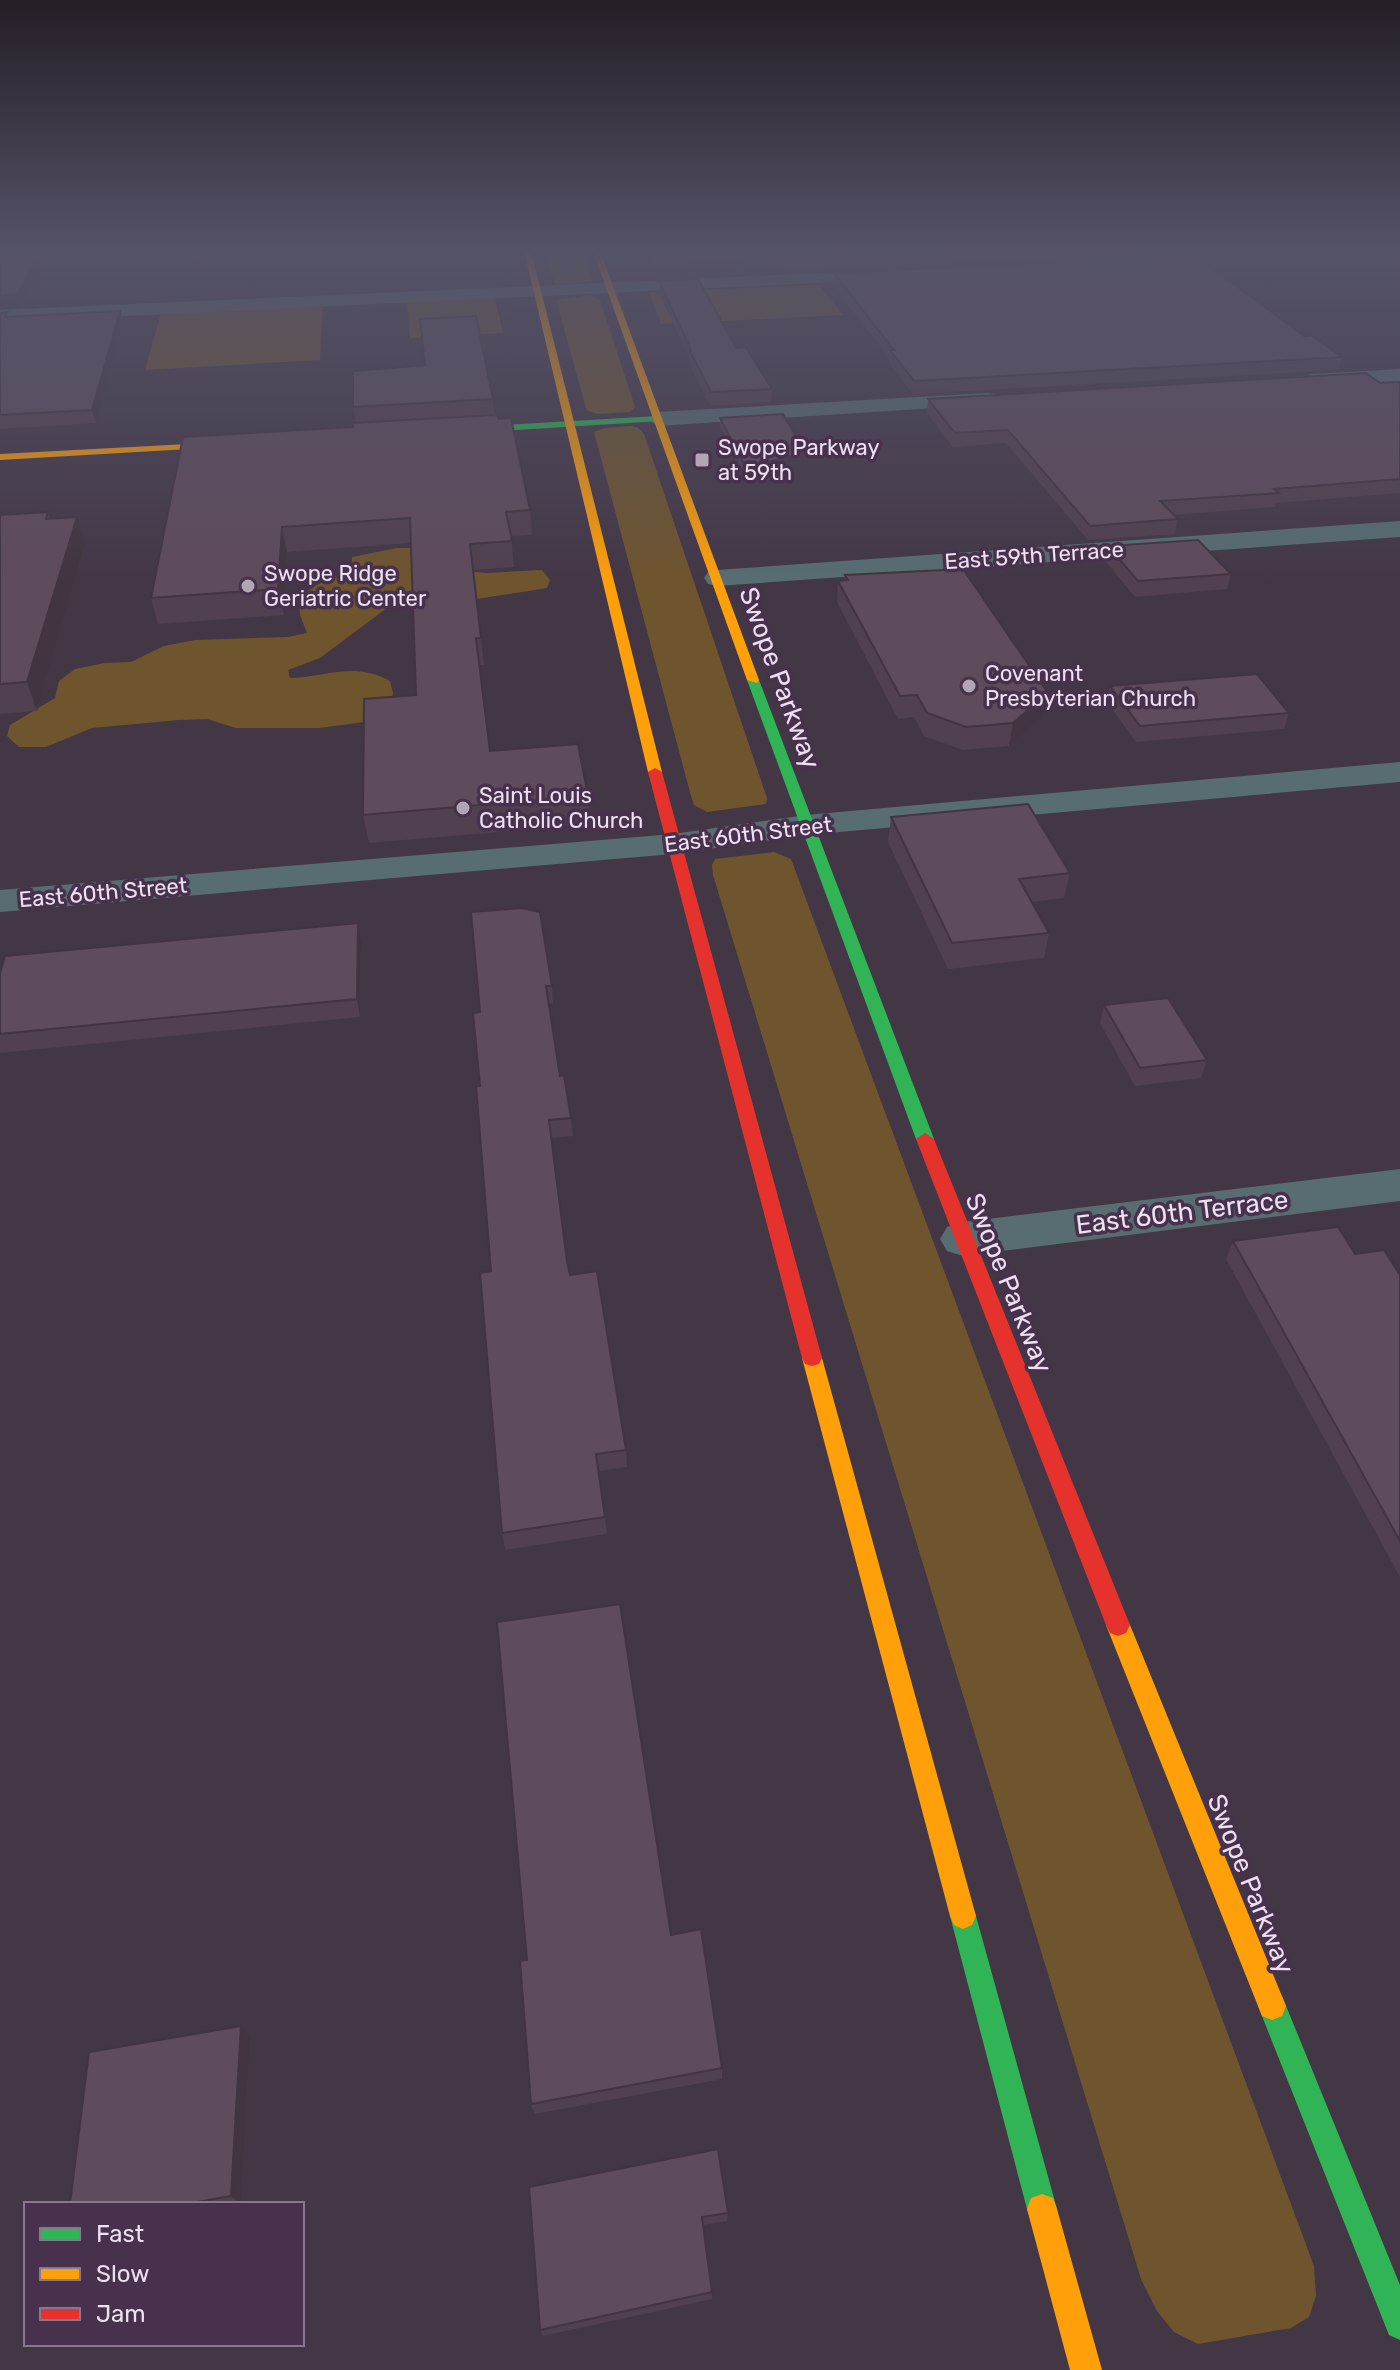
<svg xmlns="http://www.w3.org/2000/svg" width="1400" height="2370" font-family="Rubik,sans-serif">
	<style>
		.green { fill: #6f552e }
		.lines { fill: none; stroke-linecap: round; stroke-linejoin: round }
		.street { fill: #576d72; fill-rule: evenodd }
		.fast { fill: #30b455; fill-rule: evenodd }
		.slow { fill: #ff9f0a; fill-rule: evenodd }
		.jam { fill: #e5322d; fill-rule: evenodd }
		.wall { fill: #51404f }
		.shaded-wall { fill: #423440 }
		.building { fill: #5e4b5c; stroke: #423440; stroke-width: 2 }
		.poi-dot { fill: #b2a5b5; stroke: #47314c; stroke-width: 3 }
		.labels { text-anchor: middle; stroke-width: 7; stroke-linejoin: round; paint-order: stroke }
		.far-poi-label { font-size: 22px; fill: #ede0f1; stroke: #47314c; text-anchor: start }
		.far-street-label { font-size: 22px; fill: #ede0f1; stroke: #47314c }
		.street-label { font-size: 26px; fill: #ede0f1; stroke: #47314c }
	</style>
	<rect width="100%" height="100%" fill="#433746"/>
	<!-- green -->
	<path class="green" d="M544 251H583L593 281 555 285Z
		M819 285 843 315 661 324 649 292Z
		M589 295 600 300 635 407 630 412 598 414 588 411 586 408 556 300Z
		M495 298 503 333 410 338 407 301Z
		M323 305 320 360 145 370 161 313Z
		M630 426 637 427 644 434 767 798 766 804 707 812 694 805 691 796 594 432 605 428Z
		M397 548H417L433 568 487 573 542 570 550 580 547 588 477 599 421 592 403 596 320 658 288 670 290 678C327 677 354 661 390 681L393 693 391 708 364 722 319 728H236L207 719 179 720 92 728 46 747H19L7 736 10 725 55 698 59 681 75 669 105 663 131 662 164 646 195 640 288 637 307 633 300 615 299 599C315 581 337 577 360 571L352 565V557Z
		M774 852 791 859 1314 2266 1316 2296 1309 2317 1291 2328 1198 2344 1174 2332 1157 2311 1141 2279 713 875 712 865 715 859Z"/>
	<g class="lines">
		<!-- street -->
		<path class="street" d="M893 270 902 275 899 279 0 322V310Z
			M1400 369V381L1311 386 1301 380 1311 374Z
			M987 393 995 394 998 399 995 404 658 426 647 419 658 412Z
			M1400 521V537L717 586 708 584 704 578 708 572 717 570Z
			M1400 762V782L806 835 673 854 0 912V890L673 834 806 815Z
			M1400 1169V1201L963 1256 947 1251 940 1239 947 1227 963 1222Z"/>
		<!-- fast -->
		<path class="fast" d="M658 416 661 421 454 434 449 431 454 428Z
			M753 676 759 680 934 1139 931 1143 925 1145 916 1139 747 680Z
			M963 1903 972 1907 976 1916 1057 2209 1053 2220 1042 2224 1031 2220 1027 2209 950 1916 954 1907Z
			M1272 1992 1282 1996 1400 2285V2340L1389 2335 1258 2006 1262 1996Z"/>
		<!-- slow -->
		<path class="slow" d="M524 251H531L662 772 660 775 648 772Z
			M593 251H600L759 680 757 683 747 680Z
			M244 441 241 446 0 460V454Z
			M812 1350 819 1352 822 1358 976 1916 972 1925 963 1929 954 1925 950 1916 802 1358 805 1352Z
			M1118 1614 1126 1617 1130 1625 1286 2006 1282 2016 1272 2020 1262 2016 1106 1625 1110 1617Z
			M1042 2194 1053 2198 1057 2209 1102 2370H1070L1027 2209 1031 2198Z"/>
		<!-- jam -->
		<path class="jam" d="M655 768 662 772 822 1358 819 1364 812 1366 805 1364 802 1358 648 772Z
			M925 1133 934 1139 1130 1625 1126 1633 1118 1636 1110 1633 1106 1625 916 1139Z"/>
	</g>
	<!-- wall -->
	<path class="wall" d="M168 251H202L200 259Z
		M381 251H437L382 254Z
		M642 251H759L730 272 652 277Z
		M772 251H1173V253L786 269Z
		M834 273 1304 336 1342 357 1338 370 913 394 889 363V358L833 285Z
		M659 281 736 348 772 389 771 402 710 406 689 363V358L659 293Z
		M0 313 9 317 123 323 96 423 0 429Z
		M1400 382V493L1276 503 1275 507 1173 515 1178 519 1175 534 1088 540 1006 443 953 447 927 413 928 399Z
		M493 399 494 415 530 510 532 535 511 536 514 567 473 570 484 665H479L490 751 588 796 590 824 369 843 363 815 416 695 411 543 287 552 284 615 158 624 151 598 353 427 356 423 353 407Z
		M720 418 805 452V459L745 475 720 425Z
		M48 512 50 519 77 517 85 544 37 711 0 714V515Z
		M1108 546 1231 574 1227 589 1135 597 1105 561Z
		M845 575 1048 693 1044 715 1009 746 963 750 924 736 914 717 898 719 837 602 838 581H844Z
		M1110 686 1289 713 1284 729 1136 742 1107 702Z
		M891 817 1070 873 1064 898 1032 902 1049 933 1044 958 948 969 888 842Z
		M471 912 552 986 553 1003 548 1004 560 1076 571 1118 573 1136 552 1138 567 1261 570 1275 626 1450 627 1467 599 1471 607 1534 505 1550 502 1533 480 1012Z
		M358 923 361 941 360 1017 0 1053V973Z
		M1104 1005 1207 1060 1201 1078 1135 1086 1100 1023Z
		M1233 1241 1355 1254 1400 1275V1577L1226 1259Z
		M671 1935 722 2068V2079L535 2114 531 2104Z
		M250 2038 241 2204H70Z
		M529 2187 728 2213 727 2221 703 2225 712 2292V2299L543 2336 540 2330Z"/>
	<!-- shaded-wall -->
	<path class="shaded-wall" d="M41 251H50L21 306 0 308V296Z
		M744 251H759L730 272 652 277V266Z
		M120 311 123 323 96 423 92 410Z
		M805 452V459L745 475 746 468Z
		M77 517 85 544 37 711 27 682Z
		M282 527 287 552 284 615 278 589Z
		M1048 693 1044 715 1009 746 1013 723Z
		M358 923 361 941 360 1017 357 999Z
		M241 2026 250 2038 241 2204 231 2196Z"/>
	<!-- building -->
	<path class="building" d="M0 251H41L17 294 0 296Z
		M646 251H744L730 261 652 266Z
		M781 251H956L786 258Z
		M1191 253 1304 336 1311 335 1342 357 914 381 890 350H894L834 273 1188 256Z
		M698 279 736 348 746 347 772 389 711 392 689 350H691L659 281Z
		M120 311 92 410 0 415V313L7 312 5 317Z
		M476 316 493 399 353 407V371L425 365 420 319Z
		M1366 373 1380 383 1400 382V479L1274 489 1279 493 1160 501 1178 519 1090 526 1008 430 955 433 928 399Z
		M783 414 805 452 746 468 720 418Z
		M497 415 498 419 511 418 530 510 506 512 512 541 470 544 481 638H476L490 751 578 744 588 796 363 815 364 699 416 695 410 518 282 527 278 589 151 598 183 437 353 427V423Z
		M48 512 46 519 77 517 27 682 0 684V515Z
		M1198 540 1231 574 1138 581 1108 546Z
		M963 569 1048 693 1013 723 966 727 927 713 917 695 900 696 838 581 848 580 845 575Z
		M1257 674 1289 713 1140 726 1110 686Z
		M1028 804 1070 873 1019 879 1049 933 952 943 891 817Z
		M521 908 540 912 552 986H546L560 1076 564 1075 571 1118 549 1120 567 1261 570 1275 597 1271 626 1450 596 1454 605 1517 502 1533 480 1273 491 1271 476 1086H480L473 1013 480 1012 471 912Z
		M358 923 357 999 0 1034V973L5 956Z
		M1168 998 1207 1060 1140 1068 1104 1005Z
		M1338 1227 1355 1254 1384 1250 1400 1275V1541L1233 1241Z
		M620 1604 671 1935 701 1929 722 2068 531 2104 520 1961 527 1960 497 1622Z
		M241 2026 231 2196 186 2204H70L89 2052Z
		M718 2149 728 2213 702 2217 712 2292 540 2330 529 2187Z"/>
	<!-- sky -->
	<linearGradient id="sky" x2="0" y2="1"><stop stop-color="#251e26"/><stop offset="0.43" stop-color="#555368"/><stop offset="1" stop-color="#555368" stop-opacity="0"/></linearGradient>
	<rect width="1400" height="583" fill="url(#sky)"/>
	<!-- markers -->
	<g class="poi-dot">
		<rect x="694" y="452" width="16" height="16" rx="4"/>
		<circle cx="248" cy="586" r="8"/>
		<circle cx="969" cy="686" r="8"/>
		<circle cx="463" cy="808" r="8"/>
	</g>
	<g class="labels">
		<!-- far-poi labels -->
		<g class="far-poi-label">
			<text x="718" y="455">Swope Parkway<tspan x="718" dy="25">at 59th</tspan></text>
			<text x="264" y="581">Swope Ridge<tspan x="264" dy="25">Geriatric Center</tspan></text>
			<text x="985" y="681">Covenant<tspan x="985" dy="25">Presbyterian Church</tspan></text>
			<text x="479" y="803">Saint Louis<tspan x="479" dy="25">Catholic Church</tspan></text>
		</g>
		<!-- far-street labels -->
		<g class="far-street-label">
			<text transform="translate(1034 555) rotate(-4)" y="8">East 59th Terrace</text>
			<text transform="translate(748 834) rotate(-7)" y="8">East 60th Street</text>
			<text transform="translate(103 892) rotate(-5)" y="8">East 60th Street</text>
		</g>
		<!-- street labels -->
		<g class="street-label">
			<text transform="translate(780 678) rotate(70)" y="9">Swope Parkway</text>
			<text transform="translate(1182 1212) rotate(-7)" y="9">East 60th Terrace</text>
			<text transform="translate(1009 1283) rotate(68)" y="9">Swope Parkway</text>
			<text transform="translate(1251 1884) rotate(68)" y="9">Swope Parkway</text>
		</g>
	</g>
	<!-- legend -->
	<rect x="24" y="2202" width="280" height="144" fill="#47314c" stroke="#89778e" stroke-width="2"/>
	<rect x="40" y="2228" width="40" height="12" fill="#30b455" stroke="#89778e" stroke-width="2"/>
	<text x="96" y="2242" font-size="24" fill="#ede0f1">Fast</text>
	<rect x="40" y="2268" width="40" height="12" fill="#ff9f0a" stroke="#89778e" stroke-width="2"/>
	<text x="96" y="2282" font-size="24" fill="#ede0f1">Slow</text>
	<rect x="40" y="2308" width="40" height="12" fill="#e5322d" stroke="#89778e" stroke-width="2"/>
	<text x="96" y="2322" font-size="24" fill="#ede0f1">Jam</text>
</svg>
